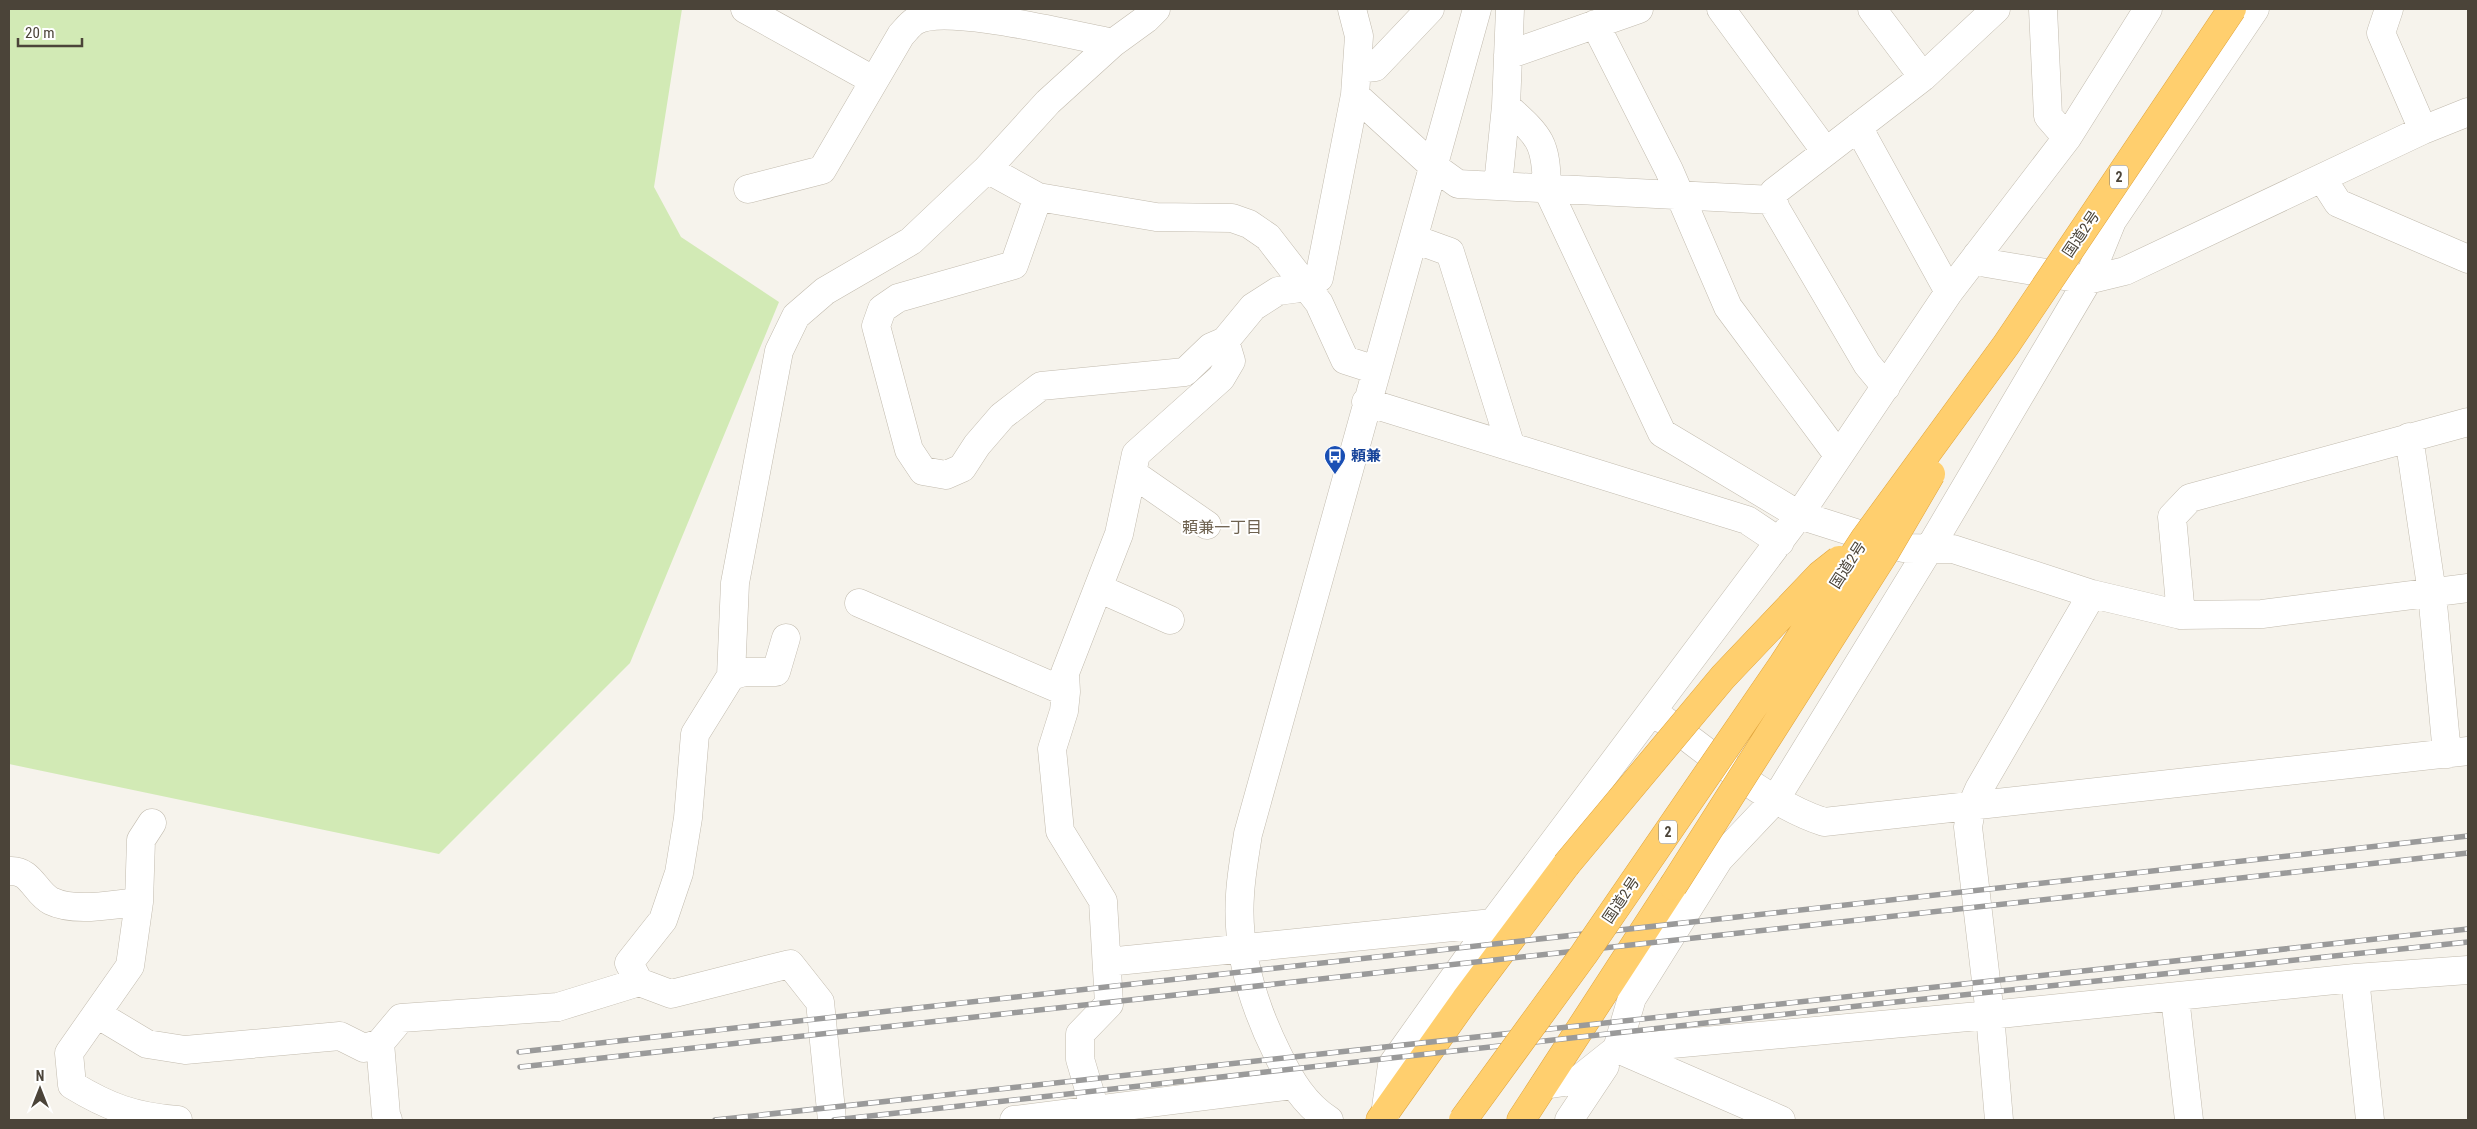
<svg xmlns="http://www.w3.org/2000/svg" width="2477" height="1129" font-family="'Roboto Condensed','Noto Sans JP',sans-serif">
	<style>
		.green { fill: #d2eab5 }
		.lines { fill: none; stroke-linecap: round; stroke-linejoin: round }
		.minor-casing { stroke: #c2bbae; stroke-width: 29 }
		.highway-casing { stroke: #e0a43c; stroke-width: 29 }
		.minor { stroke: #fff; stroke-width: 28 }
		.highway { stroke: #ffcf6e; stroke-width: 28 }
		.rail-casing { stroke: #9a9a9a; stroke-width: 5.5 }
		.rail { stroke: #fff; stroke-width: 4; stroke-dasharray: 11; stroke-linecap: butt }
		.highway-bridge-casing { stroke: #e0a43c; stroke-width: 29; stroke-linecap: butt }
		.highway-bridge { stroke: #ffcf6e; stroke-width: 28 }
		.labels { text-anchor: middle; stroke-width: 4; stroke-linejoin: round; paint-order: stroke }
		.shield { fill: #fff; stroke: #817c74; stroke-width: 1 }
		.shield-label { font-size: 14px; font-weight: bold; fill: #4b4439 }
		.street-label { font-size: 15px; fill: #4b4439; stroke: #fff }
		.transit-label { font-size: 15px; font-weight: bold; fill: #164399; stroke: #fff; text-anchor: start }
		.neighbourhood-label { font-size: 16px; fill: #6e6250; stroke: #fff }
	</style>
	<rect width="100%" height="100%" fill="#f6f3ec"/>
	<!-- green -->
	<path class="green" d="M9 9H682L654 187 681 237 779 302 630 663 439 854 9 764Z"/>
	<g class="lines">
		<!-- minor casing -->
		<g class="minor-casing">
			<path id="minor" d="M745 9 873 80
				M1721 9 1826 152
				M1872 9 1923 77
				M2043 9 2048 116 2067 138
				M2389 9 2381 33 2423 130
				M1595 24 1669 170 1728 307 1838 455
				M1508 55 1639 9
				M1357 69 1375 67 1430 9
				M1355 95 1433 166 1458 184 1773 200
				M1506 106C1540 137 1546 141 1547 188L1662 433 1799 515 1903 548 1953 549 2092 594 2181 615 2262 614 2468 588
				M1858 127 1949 292
				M987 169 1038 197 1156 217 1232 218 1249 224 1268 237 1319 303 1345 360 1376 370
				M2322 178 2338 203 2468 259
				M1498 185 1506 106 1510 9
				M748 189 822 170 901 35C905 31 910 24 915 21 945 3 1075 36 1113 43
				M1038 197 1014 265 898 298 882 309 876 326 909 450 923 471 946 475 962 468 977 445 1002 416 1041 386 1185 372 1211 347 1225 341 1253 307 1278 291 1308 287 1319 278 1355 95 1359 36 1352 9
				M1414 239 1450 252 1511 447
				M1977 255 1986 263 2088 280 2125 271 2423 130 2468 112
				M1886 387 1867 364 1776 209 1773 200 1774 192 1923 77 1996 9
				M1366 402 1747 520 1780 542
				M2409 437 2432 593 2447 754
				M1132 473 1207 525
				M1098 588 1170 620
				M859 603 1066 692 1065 673 1119 534 1136 454 1221 378 1231 361 1225 341
				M2181 615 2172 517 2190 498 2468 422
				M731 676 744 672H776L786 638
				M1066 692 1064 711 1052 749 1060 831 1103 901 1109 1004 1080 1034V1059L1098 1120
				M1660 717C1710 753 1766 803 1824 822L2468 751
				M152 823 141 840 139 902 130 966 69 1053 72 1085C108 1107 135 1117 178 1120
				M9 871C31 869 35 893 51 901 76 913 113 904 139 902
				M1107 962 1493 923
				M2355 978 2370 1120
				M639 982 629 963 663 920 679 873 688 818 695 734 731 676 735 583 779 351 796 316 825 291 911 241 987 169 1048 102 1113 43 1146 19 1156 9
				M2175 997 2189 1120
				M97 1014 147 1044 185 1050 340 1036 364 1048 380 1043
				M1617 1049 1990 1015 1968 827 1972 805 1979 789 2092 594
				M1620 1050 1781 1120
				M1544 1085 1578 1080 1617 1049 1632 998 1719 859 1775 800 1929 549 2088 280 2112 221 2255 9
				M1385 1115 1392 1065 1493 923 1799 515 1949 292 2067 138 2148 9
				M388 1120 386 1115 380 1043 401 1018 558 1007 639 982 671 994 790 964 820 1002 832 1120
				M1014 1120 1293 1085
				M1329 1120C1305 1105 1290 1080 1278 1055 1253 1005 1236 952 1240 895 1241 875 1245 854 1248 834L1477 9
				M1569 1120 1605 1066
				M1999 1120 1990 1015 2355 978 2468 970"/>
		</g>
		<!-- highway casing -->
		<g class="highway-casing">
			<path id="highway" d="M1380 1120 1465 1000 1566 865
				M1521 1120 1673 886"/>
		</g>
		<!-- minor -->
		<use href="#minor" class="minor"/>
		<!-- highway -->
		<use href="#highway" class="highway"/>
		<!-- rail casing -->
		<g class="rail-casing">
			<path id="rail" d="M519 1052 2468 836
				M520 1067 2468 853
				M715 1120 2468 929
				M834 1120 1867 1005 2468 942"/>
		</g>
		<!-- rail -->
		<use href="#rail" class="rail"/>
		<!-- highway-bridge casing -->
		<g class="highway-bridge-casing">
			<path id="highway-bridge" d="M1566 865 1723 677 1820 575 1839 560
				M1673 886 1886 551 1931 474
				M1463 1120 1584 954 1783 664 1865 538 2006 345 2232 9"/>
		</g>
		<!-- highway-bridge -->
		<use href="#highway-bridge" class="highway-bridge"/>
	</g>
	<!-- icons -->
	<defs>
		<g id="bus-pin" transform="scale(1.125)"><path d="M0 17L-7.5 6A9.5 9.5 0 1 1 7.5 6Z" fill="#1a4fb4" stroke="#fff"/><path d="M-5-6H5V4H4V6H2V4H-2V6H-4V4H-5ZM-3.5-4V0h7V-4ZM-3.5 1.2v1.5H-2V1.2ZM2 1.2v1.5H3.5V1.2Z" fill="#fff"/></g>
	</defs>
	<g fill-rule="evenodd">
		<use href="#bus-pin" x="1335" y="456"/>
	</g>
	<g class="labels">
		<!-- shield labels -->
		<g class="shield">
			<rect x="2110" y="165.5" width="18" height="23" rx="4"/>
			<rect x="1659" y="820.5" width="18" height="23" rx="4"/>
		</g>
		<g class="shield-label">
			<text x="2119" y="182">2</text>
			<text x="1668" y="837">2</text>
		</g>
		<!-- street labels -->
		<g class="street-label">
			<text transform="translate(2081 234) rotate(-56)" y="5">国道2号</text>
			<text transform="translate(1848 565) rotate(-57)" y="5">国道2号</text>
			<text transform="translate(1621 900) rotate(-56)" y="5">国道2号</text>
		</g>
		<!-- transit labels -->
		<g class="transit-label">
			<text x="1351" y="461">頼兼</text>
		</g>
		<!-- neighbourhood labels -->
		<g class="neighbourhood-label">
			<text x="1222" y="533">頼兼一丁目</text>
		</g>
	</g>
	<!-- border -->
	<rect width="2477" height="1129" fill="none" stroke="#4b4439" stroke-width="20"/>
	<!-- north arrow -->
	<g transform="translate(40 1089)" stroke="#ffffff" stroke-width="4" paint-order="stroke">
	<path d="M0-4L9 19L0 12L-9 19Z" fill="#4b4439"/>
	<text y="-8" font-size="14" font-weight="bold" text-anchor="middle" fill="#4b4439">N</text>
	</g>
	<!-- scale -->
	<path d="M18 38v8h64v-8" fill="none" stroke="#4b4439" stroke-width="2.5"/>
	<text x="25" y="38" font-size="15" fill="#4b4439" stroke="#ffffff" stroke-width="4" paint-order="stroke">20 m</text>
</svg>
